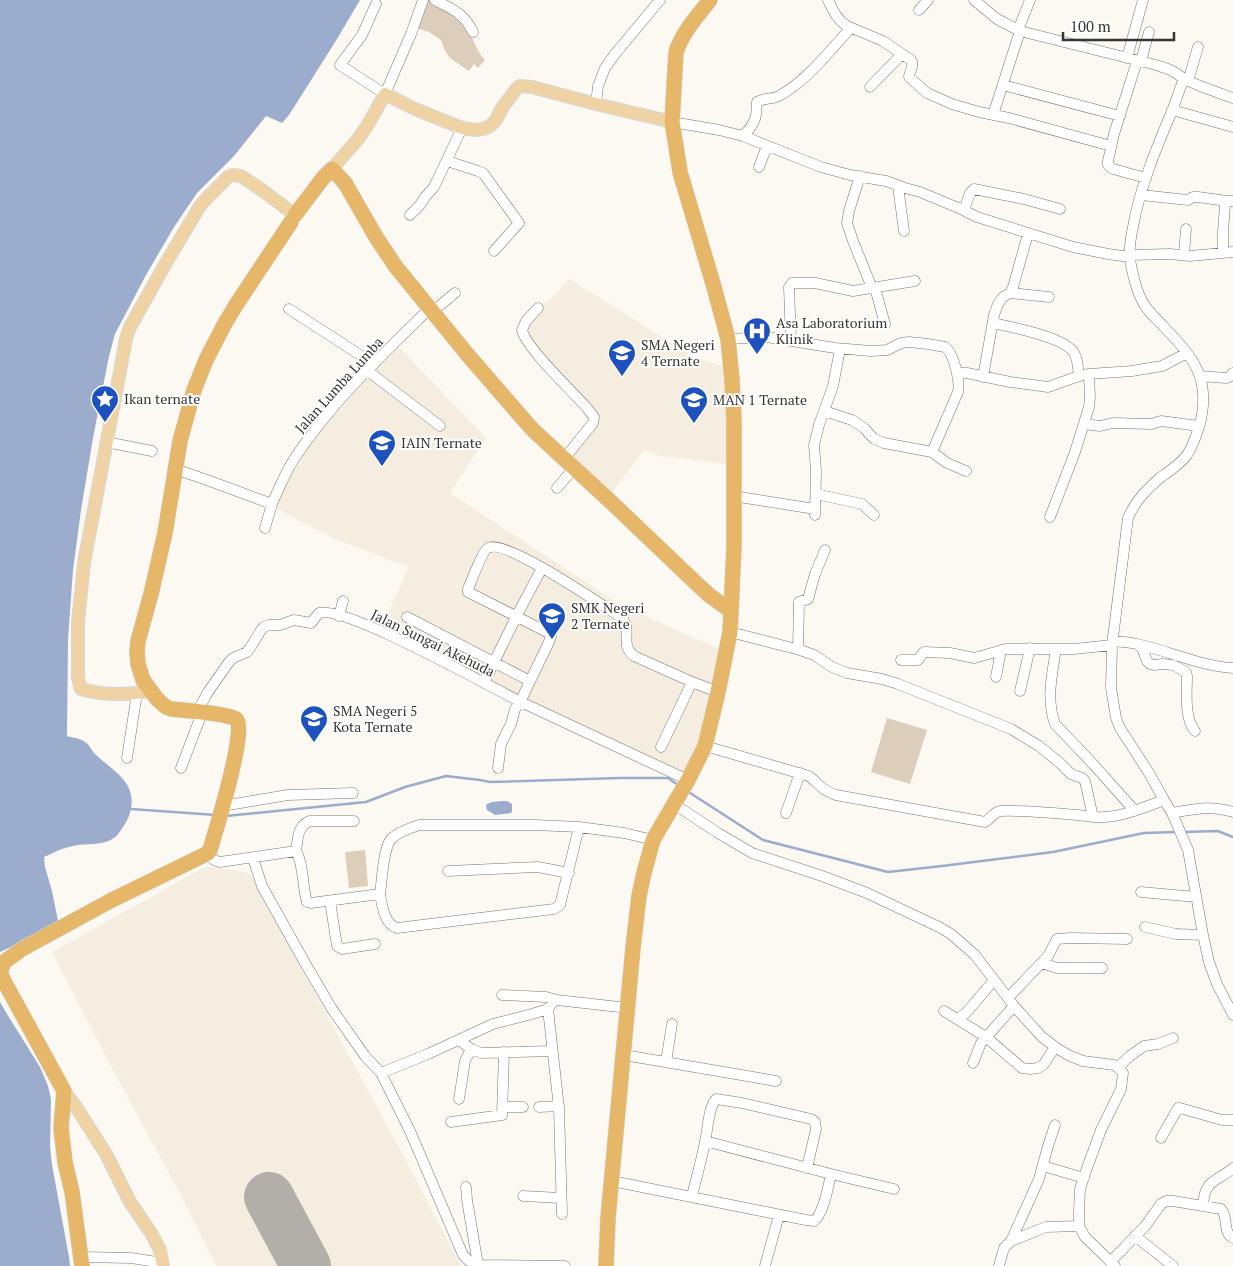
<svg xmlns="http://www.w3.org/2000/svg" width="1233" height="1266" font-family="'PT Serif',serif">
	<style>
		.built { fill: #f5ede0 }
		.green { fill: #dcceba }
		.water { fill: #9baccc }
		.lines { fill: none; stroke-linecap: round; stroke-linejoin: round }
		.stream { stroke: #9baccc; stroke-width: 2.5 }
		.runway { stroke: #b2afaa; stroke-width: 50 }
		.minor-casing { stroke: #797570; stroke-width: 11 }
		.major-casing { stroke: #d7d7d6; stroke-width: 14 }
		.highway-casing { stroke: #d7d7d6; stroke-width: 16 }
		.minor { stroke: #fff; stroke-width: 10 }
		.major { stroke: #f0d3a5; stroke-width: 12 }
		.highway { stroke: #e6b669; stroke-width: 15 }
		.labels { text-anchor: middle; stroke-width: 4; stroke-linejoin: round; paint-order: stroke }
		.poi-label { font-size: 14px; fill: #373634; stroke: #fff; text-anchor: start }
		.street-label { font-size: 14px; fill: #373634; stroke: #fff }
	</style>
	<rect width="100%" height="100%" fill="#fcf8f2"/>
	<!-- built -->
	<path class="built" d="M569 279 694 357 727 368 726 464 660 456 644 450 612 492 564 451 590 420 591 416 518 329 539 304 548 302Z
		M397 345 486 438 450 493 619 604 725 652 704 728 689 766 682 773H678L381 628 409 567 333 538 273 507 313 440Z
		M208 867 241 871 250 874 255 878 299 964 401 1151 461 1266H216L177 1188 114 1072 52 952 203 868Z"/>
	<!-- green -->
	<path class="green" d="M425 0H431C439 5 454 12 461 19 472 31 474 49 485 60L478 68 474 64 469 71 450 58 445 51 441 40 429 32 416 28Z
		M887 718 927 730 910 784 871 772Z
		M365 850 368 886 349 888 345 852Z"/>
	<!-- water -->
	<path class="water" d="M0 0H360L337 39 289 115 282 123 266 116 234 156 197 193 174 227 146 275 115 334 109 356 93 438 81 510 73 570 68 639 67 736C73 738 80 738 85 742 90 745 91 750 95 754 115 773 140 783 129 816 127 821 119 835 114 838 103 846 86 843 73 846 62 848 53 853 44 857L45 867 52 891 58 921 22 942 0 952Z
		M503 801H507L512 804V811L511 813 495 815 487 810 486 806 487 804 492 802Z
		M0 1002 7 1014 40 1067 48 1086 51 1099 50 1147 52 1165 69 1257 70 1266H0Z"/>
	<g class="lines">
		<!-- stream -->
		<path class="stream" d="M687 791 763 840 888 872 942 866 1053 852 1144 833 1177 832
			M131 809 216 815
			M226 816 366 802 405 787 446 776 480 780 490 782 620 778H668L678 785
			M1183 832 1218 831 1233 837"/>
		<!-- runway -->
		<path class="runway" d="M269 1197 306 1266"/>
		<!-- minor casing -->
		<g class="minor-casing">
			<path id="minor" d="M435 0C452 9 464 13 473 32
				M828 0C833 10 837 20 847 26L883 41 911 60C915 66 909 71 909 77L927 93 952 104 979 112 1009 118 1111 146
				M974 0 997 19 1020 31 1156 65 1168 69 1176 73 1184 79 1200 86 1233 98
				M376 4 362 35 340 65 385 94 411 34 423 0
				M919 10 928 0
				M1018 30 1030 0
				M1127 58 1143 0
				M1137 61 1114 134 1108 161V165L1113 169 1146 178
				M1141 61 1149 32
				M1184 79C1179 90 1176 101 1172 111 1156 149 1140 187 1133 227 1131 236 1129 247 1130 257 1131 269 1137 294 1144 304 1149 313 1157 319 1164 327 1194 358 1211 379 1200 424 1197 433 1193 446 1187 455 1180 464 1170 471 1161 477 1147 489 1135 501 1128 518L1112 645 1111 688 1116 718 1120 728 1149 773 1164 800 1172 813 1188 850 1203 935 1209 962 1217 984 1233 1015
				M1188 81 1198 47
				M1003 85 1120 116
				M870 87 902 54
				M596 104 598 86 605 68 615 54 660 0
				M1172 110 1233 127
				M993 115 1020 31
				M672 122 719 130 743 136 821 167 850 175 886 181 905 188 920 192 961 209 977 217 1073 247 1108 254 1130 257
				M743 136C748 131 755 123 756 115 757 111 756 107 757 102 765 97 772 100 779 96 808 80 829 51 851 28
				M447 161 478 171 483 173 519 223 494 251
				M759 167 767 146
				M860 176 849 211 847 223 853 241 872 288
				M898 186 904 231
				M1141 195 1188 200 1193 197H1198L1227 201
				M964 210 970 193 974 189 1024 199 1060 209
				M410 215 420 205 425 197 434 187 462 128
				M1223 252V232L1225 205 1227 201H1232
				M1130 255 1170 254 1190 256 1233 252
				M1184 255 1186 229
				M875 288 885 324
				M1010 293 1049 297
				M538 308 526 321 522 330C526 348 573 392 587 408L594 417 593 423 564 459
				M289 309 374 364
				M432 312 455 293
				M993 323C1011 327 1065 337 1074 353 1078 359 1078 369 1079 376
				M728 339 767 337 835 348 871 351 887 350 901 343 909 342 928 344 945 347C954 353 960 381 958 392L932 452 884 443 874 439 864 428 852 420 824 411
				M791 341 789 287 792 283H815L853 291 915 281
				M368 371 440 426
				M957 373H967L1010 382 1048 387 1079 376 1089 374 1132 371 1162 366 1187 353
				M1200 376 1226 378 1229 377 1233 373
				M983 377 994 315 998 304 1003 297 1010 293 1013 287 1028 234
				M1084 424 1100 426 1113 423 1152 424 1161 421 1199 426
				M106 442 152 451
				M932 452 947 463 966 471
				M175 469 207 480 272 504C279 488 286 471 296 456 333 401 382 355 429 309
				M557 488 574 468
				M816 494 862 504 874 515
				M733 496 815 509
				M815 515 816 471 814 445 819 425 833 386 840 349
				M1050 517 1075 452 1089 407 1090 398 1089 374
				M265 528 272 504
				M339 616 343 601
				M407 617 530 681
				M730 632 800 650 814 655 832 667 847 673 882 679 898 684 1011 729 1039 746 1060 763 1071 774 1082 778 1085 781 1093 817
				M1113 641C1121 642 1129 642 1137 644 1169 651 1200 666 1233 668
				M1137 644 1142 648 1147 661 1150 664 1154 665 1162 664 1173 665 1186 672 1187 676C1187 692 1184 718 1195 731
				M798 649 799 602 808 599 815 574 825 550
				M1056 649C1052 675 1046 699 1055 724L1093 764 1134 810
				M901 660H918L923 653 924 652 950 653 974 658 1006 649H1074L1112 645
				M996 677 1001 650
				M484 683 516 617 542 568
				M1020 691 1030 648
				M197 712 208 692 229 662 233 658 247 652 252 645 261 630 264 627 269 625H280L294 620 311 623 319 613C346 605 490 687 523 703 578 729 633 754 688 780
				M705 746 809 776C820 785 822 790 836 795L985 822C992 818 992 813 1000 811 1026 810 1052 813 1077 815 1086 816 1095 818 1104 817 1125 816 1145 807 1164 800
				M661 747 692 682
				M127 758 137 693
				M181 768 202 713
				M498 768 501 744 511 724 515 709 520 702 549 642 551 636 549 633 468 592V589C471 582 483 550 488 548 505 538 603 606 622 618 633 631 619 644 634 656L692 682 718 692
				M674 804 718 833 752 853 822 876 867 893 939 927 951 934 975 955 1014 1006 1042 1037 1058 1049 1070 1056 1083 1061 1114 1065C1118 1067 1120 1069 1123 1073L1121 1089 1101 1130 1087 1168 1080 1189 1079 1212V1226L1085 1237 1115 1266
				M222 806 288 795 353 793
				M786 813 800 773
				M1172 813C1194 809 1211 805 1233 812
				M296 851C298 839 297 826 310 821H354
				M208 853 214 860 220 862 296 851C304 865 302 886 307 902L311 903 380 894C382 881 383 849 391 839 398 832 410 828 419 825H535L579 827 624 833 653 840
				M253 858 262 886 305 963 332 1009 365 1056 381 1073 410 1131 463 1255 469 1261 478 1265 565 1266
				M448 871 538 867 569 873
				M1141 892 1196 897
				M380 894C382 905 384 924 397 928L554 909 560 905 579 827
				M330 901 337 946 342 949 375 944
				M1145 927 1176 934 1203 935
				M1042 963 1057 968H1102
				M502 995 546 997 557 1000
				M1008 998 1048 956 1057 939 1071 938 1127 939
				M548 1009 559 1108 562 1214
				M944 1011 986 1037 1022 1068 1030 1069 1038 1068 1044 1064 1055 1047
				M957 1019 966 1013 994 980
				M459 1040 471 1049 481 1053 552 1051
				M624 1055 776 1081
				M666 1062 672 1024
				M973 1063 981 1043 1014 1006
				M1118 1067 1130 1056 1144 1046 1158 1044 1173 1038
				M381 1073 428 1054 493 1024 532 1014 548 1009 552 1003 557 1000 628 1008
				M459 1099 465 1061 471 1049
				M503 1107H523
				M539 1107 559 1106
				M451 1122 502 1115 504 1052
				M1161 1138 1178 1108H1180L1222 1120H1233
				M1043 1166 1084 1178
				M831 1174 894 1189
				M612 1181 806 1220 814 1221C824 1213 828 1187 831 1174L705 1141
				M466 1187 467 1200 478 1265
				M523 1196 561 1198
				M692 1196C696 1178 702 1160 705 1141 708 1130 708 1108 716 1099L742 1103 811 1119 815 1122 816 1129 807 1168
				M1203 1206C1204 1179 1217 1182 1233 1168
				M1135 1236 1173 1266
				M1011 1241 1039 1179 1048 1146 1055 1125
				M81 1257 131 1258 163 1263
				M1110 1262 1124 1248 1146 1225 1161 1204 1166 1201H1173L1221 1209C1229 1218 1222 1232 1233 1238
				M765 1266 779 1215
				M999 1266 1004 1248 1011 1241 1046 1227 1079 1226"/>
		</g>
		<!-- major casing -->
		<g class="major-casing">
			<path id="major" d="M332 169 358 139 367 126 385 94 415 109 462 128 475 130 483 129 490 126 496 120 502 108 517 88 520 86 532 87 596 104 672 122
				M150 691C127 695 104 696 81 689L78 678V621L84 563 126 339 130 327 167 261 200 206 207 198 228 177 233 175 241 176 266 193 295 215
				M64 1091 76 1107 106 1154 130 1202 151 1233 160 1250 163 1266"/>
		</g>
		<!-- highway casing -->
		<g class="highway-casing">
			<path id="highway" d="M295 215 323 178 332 169 345 183 376 237 396 267 467 354 518 413 533 430 611 502 696 583 709 595 731 611
				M82 1266 72 1192 65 1162 61 1128 64 1091 5 983 1 975V969L4 962 22 949 110 901 200 857 208 853 210 850C215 833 248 727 236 719 228 714 183 710 171 709L166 707 157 699 143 680 138 664 137 651 138 641 151 594 165 533 180 441 194 390 206 360 224 325 236 305 291 222
				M606 1266 608 1218 633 948 639 896 644 873 653 840 688 780 705 746 718 692 730 632 734 547V422L732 380 728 339 714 287 680 172 676 146 672 122 676 52C683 31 697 17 710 0"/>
		</g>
		<!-- minor -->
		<use href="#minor" class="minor"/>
		<!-- major -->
		<use href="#major" class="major"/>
		<!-- highway -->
		<use href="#highway" class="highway"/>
	</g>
	<!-- icons -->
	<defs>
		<g id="hospital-pin" transform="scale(1.4375)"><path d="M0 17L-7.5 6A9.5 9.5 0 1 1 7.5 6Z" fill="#1d51be" stroke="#fff"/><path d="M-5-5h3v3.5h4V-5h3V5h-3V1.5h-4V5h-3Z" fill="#fff"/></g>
		<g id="school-pin" transform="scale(1.4375)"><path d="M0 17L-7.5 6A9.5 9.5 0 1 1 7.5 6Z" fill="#1d51be" stroke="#fff"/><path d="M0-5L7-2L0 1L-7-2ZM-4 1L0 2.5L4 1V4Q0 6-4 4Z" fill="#fff"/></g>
		<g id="sight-pin" transform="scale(1.4375)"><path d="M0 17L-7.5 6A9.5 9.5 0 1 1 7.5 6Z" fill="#1d51be" stroke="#fff"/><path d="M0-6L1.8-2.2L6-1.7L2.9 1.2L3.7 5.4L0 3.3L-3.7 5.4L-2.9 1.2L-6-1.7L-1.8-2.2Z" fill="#fff"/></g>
		<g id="university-pin" transform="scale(1.4375)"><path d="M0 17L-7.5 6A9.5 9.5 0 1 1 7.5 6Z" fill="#1d51be" stroke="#fff"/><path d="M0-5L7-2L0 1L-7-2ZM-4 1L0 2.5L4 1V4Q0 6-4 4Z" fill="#fff"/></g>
	</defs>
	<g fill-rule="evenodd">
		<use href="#hospital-pin" x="757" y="331"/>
		<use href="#school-pin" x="622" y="353"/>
		<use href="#sight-pin" x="105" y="399"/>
		<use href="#school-pin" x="694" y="400"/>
		<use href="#university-pin" x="382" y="443"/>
		<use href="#school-pin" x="552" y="616"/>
		<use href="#school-pin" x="314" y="719"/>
	</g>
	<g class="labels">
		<!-- poi labels -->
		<g class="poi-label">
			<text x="776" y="328">Asa Laboratorium<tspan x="776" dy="16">Klinik</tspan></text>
			<text x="641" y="350">SMA Negeri<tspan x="641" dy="16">4 Ternate</tspan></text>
			<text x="124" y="404">Ikan ternate</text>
			<text x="713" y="405">MAN 1 Ternate</text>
			<text x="401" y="448">IAIN Ternate</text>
			<text x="571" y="613">SMK Negeri<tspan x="571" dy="16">2 Ternate</tspan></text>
			<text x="333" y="716">SMA Negeri 5<tspan x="333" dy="16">Kota Ternate</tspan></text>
		</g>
		<!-- street labels -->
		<g class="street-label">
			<text transform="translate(339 385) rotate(-48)" y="5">Jalan Lumba Lumba</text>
			<text transform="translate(433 643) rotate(26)" y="5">Jalan Sungai Akehuda</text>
		</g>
	</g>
	<!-- scale -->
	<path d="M1063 32v8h111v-8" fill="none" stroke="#373634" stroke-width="2.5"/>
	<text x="1070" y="32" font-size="15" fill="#373634" stroke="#ffffff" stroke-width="4" paint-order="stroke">100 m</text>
</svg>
